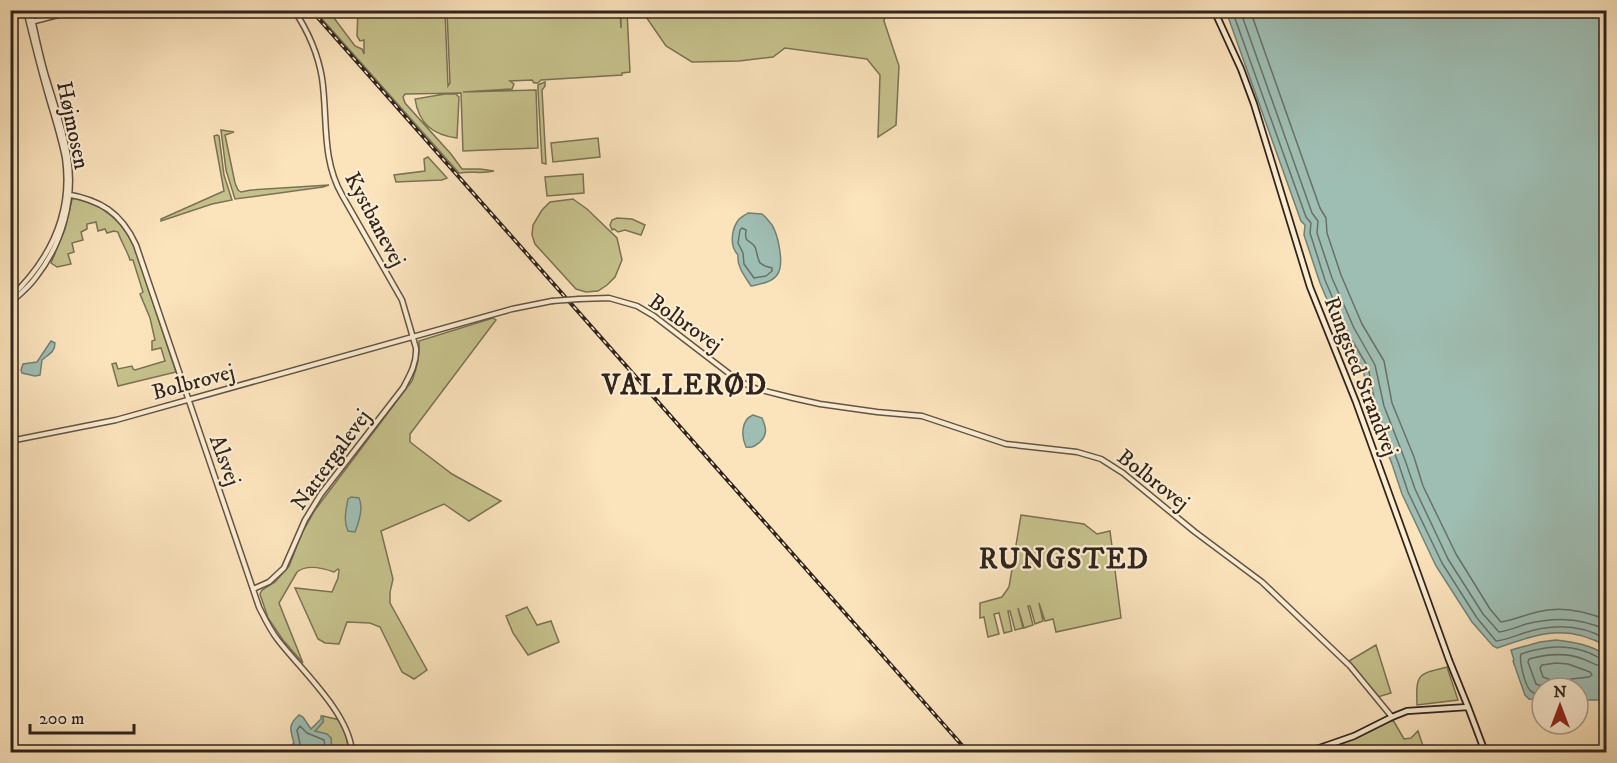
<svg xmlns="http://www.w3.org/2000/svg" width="1617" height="763" font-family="'IM FELL DW Pica',serif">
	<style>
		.green { fill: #c5c18c; stroke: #7a7254; stroke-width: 1.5 }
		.water { fill: #9fbeb3; stroke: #738077; stroke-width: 1.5 }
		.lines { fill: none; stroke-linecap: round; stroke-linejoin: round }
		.shore { stroke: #687168; stroke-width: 1.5 }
		.tertiary-casing { stroke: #635445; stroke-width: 7 }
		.secondary-casing { stroke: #30241d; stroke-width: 8 }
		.tertiary { stroke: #fcedd3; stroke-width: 4 }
		.secondary { stroke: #fcedd3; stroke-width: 4.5 }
		.rail-casing { stroke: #30241d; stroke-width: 4 }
		.rail { stroke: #fcedd3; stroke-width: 1.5; stroke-dasharray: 4.5; stroke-linecap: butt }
		.tertiary-bridge-casing { stroke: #635445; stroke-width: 7; stroke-linecap: butt }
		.tertiary-bridge { stroke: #fcedd3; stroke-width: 4 }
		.labels { text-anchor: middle; stroke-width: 4.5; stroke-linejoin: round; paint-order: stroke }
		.street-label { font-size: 22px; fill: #30241d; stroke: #fcedd3 }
		.district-label { font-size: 28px; font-weight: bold; letter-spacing: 1.5px; fill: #30241d; stroke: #fcedd3 }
	</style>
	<rect width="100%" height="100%" fill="#fbe3bc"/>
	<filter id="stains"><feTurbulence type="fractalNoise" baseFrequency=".00333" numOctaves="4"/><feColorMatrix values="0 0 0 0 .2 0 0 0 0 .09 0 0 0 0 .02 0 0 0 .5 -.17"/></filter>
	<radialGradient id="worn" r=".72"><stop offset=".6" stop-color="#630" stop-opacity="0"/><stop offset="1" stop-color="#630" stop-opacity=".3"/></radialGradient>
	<!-- green -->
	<path class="green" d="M317 11H325L334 18 355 46 362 49 364 54V40L360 41 357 36 358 11H445L448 86 450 83 447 11H620L621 28V11H627L630 72 622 73V75L541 80 538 83H534L532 80 510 81 514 84 512 89 463 92 536 90 538 148 463 151 461 93 405 94 403 97 405 103 451 154 462 169H480L494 171C483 174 471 171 459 173L323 20Z
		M642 11H886L884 21 899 66 896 125 878 137 880 75 867 59 785 48 773 57 739 61 692 62 666 46Z
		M545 82V86L542 90 546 164 542 163 538 90V85Z
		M445 94H456L459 97 457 138C433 135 419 124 415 99Z
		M221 130 234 132 225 135 235 183 238 190 241 192 251 190 329 185 323 187 235 199 226 170Z
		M217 135 219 136 224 175 232 200 212 204 161 221V219L224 191 214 136Z
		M598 138 600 157 553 162 551 143Z
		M428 157 447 178 442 180 396 182 394 175 425 171 424 159Z
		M583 174 584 193 547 196 545 177Z
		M76 198C105 205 123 222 135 248L176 372 118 386 112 364 116 363 118 369 132 366 133 369 135 370 165 361 161 348 152 350V341L155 340 150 318 140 294 143 292 133 260H130C127 250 121 242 118 232L114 231 107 233 105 229 98 231 96 222 87 224V229L81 232 83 240 72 243 74 252 68 254 71 264 57 267 51 263 65 229 72 199Z
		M573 199 587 209 617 238 622 260 615 277 607 285 598 291 586 292 576 289 535 244 532 235 533 225 542 210 550 202Z
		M617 218 632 219 645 225 641 235 625 230 618 232 614 229 612 230 610 225 612 220Z
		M493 318 496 320 410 434V442L452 474 501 501 469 521 444 504 381 531 393 579 390 592V603L427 670 414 679 402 672 380 627 370 623 347 622 339 644 325 643 318 639 295 588 332 592 338 578 339 570 338 569 334 572C323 568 307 564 297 572L279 603 303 663 283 640 268 618 260 594 262 590 275 582 289 566 302 533 315 510 412 381C417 367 420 356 419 341Z
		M1021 515 1084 524 1097 534 1110 531 1121 618 1056 632 1053 619 1045 621 1039 603 1043 621 1035 624 1030 606H1028L1033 625 1024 628 1018 608 1023 628 1015 630 1010 611H1008L1012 631 1004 633 999 613 994 614 999 634 988 637 984 617 980 618V603L1002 597 1009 587Z
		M527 607 537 625 551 621 559 642 528 655 513 633 506 616Z
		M1376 645 1391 693 1378 697 1349 661Z
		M1447 667 1458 700 1417 705C1416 674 1417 674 1447 667Z
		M323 716 340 720 345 730 349 752H332L331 738 315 731 323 722Z
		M1393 720 1404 739 1411 738 1418 731 1424 749H1422L1423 752H1317L1339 745Z"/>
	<!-- water -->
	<path class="water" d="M1226 11H1606V646C1566 623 1538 634 1497 648L1493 646 1472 622 1436 566 1402 494 1392 464 1371 410 1363 369 1342 335 1320 283 1304 235 1305 225 1301 221Z
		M748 213 762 214C766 217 769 221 772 225 778 235 785 265 777 275 771 283 760 284 751 286 744 275 737 267 738 255 730 247 731 232 737 222 739 218 744 216 748 213Z
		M51 341 55 343C55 352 49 354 42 360L40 375 35 376 22 373 21 370 23 364 37 362Z
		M753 415 762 418C766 427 768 434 760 442 755 446 753 448 746 447 741 436 741 420 753 415Z
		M351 497 359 498C364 508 359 522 355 532L348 531C343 521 346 510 348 499Z
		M1556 640C1574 642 1591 645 1606 655V700H1578V688H1542V700L1529 699 1525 695 1513 661 1514 660 1511 650 1540 642Z
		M299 715 303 717 311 729 321 719V716H323V722L315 731 327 734 331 738 332 752H284L294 743C290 729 288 725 299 715Z"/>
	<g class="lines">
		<!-- shore -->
		<path class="shore" d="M1232 10 1306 217 1311 223 1310 233 1325 280 1347 332 1368 367 1376 408 1398 462 1408 492 1442 563 1477 618 1496 641C1505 640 1515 636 1524 633 1552 624 1580 624 1606 639
			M1240 10 1312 213 1318 221 1317 233 1332 278 1354 328 1375 365 1384 406 1405 460 1415 489 1448 559 1483 614 1499 632C1508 631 1517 627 1526 624 1554 617 1581 617 1606 630
			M1250 10 1320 208 1326 218 1327 233 1341 275 1362 324 1384 361 1392 403 1414 457 1423 486 1456 554 1490 609 1501 622C1513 620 1525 615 1537 612 1561 606 1585 611 1606 620
			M742 228 746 230C744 244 750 239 755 247 757 251 757 258 760 263L765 266 772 268V271L766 276 754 278 744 264 743 253 738 243 740 230Z
			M1556 663 1568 664 1590 672 1592 675 1589 677 1571 679 1559 685 1551 680 1543 677 1540 668 1542 665Z
			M1548 688 1536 684 1528 662 1529 659C1547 654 1565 652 1583 659 1591 662 1598 667 1606 667
			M1542 694C1540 694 1534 694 1532 692 1525 688 1519 660 1521 654 1542 647 1562 644 1584 651 1592 653 1599 659 1606 660
			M293 752 300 744 297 730 300 726 307 733 324 740 326 752"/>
		<!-- tertiary casing -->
		<g class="tertiary-casing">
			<path id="tertiary" d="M31 22 77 10
				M66 194C100 200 121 212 136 245L259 607C265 619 270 630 278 640 302 671 349 713 352 752
				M10 298C50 260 73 214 65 158 61 137 54 116 48 95 40 67 33 39 26 10
				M579 299 609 298 637 306 654 316 731 375 741 382 757 389 793 398 820 404 877 412 922 416 1006 444 1077 452 1101 459 1123 473 1195 532 1262 582 1350 666 1392 717
				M10 303C19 295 29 287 36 277 62 244 75 199 68 157 63 128 53 100 45 73 39 52 35 31 30 10
				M10 441 116 420 512 309 552 301
				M253 589 269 582 284 568 305 520 321 494 403 388C410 375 417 363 416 348L402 300 342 195C321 158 328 118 322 78 318 54 308 31 294 10"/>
		</g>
		<!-- secondary casing -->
		<g class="secondary-casing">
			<path id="secondary" d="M1214 10 1241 69 1254 104 1310 287 1356 402 1449 660 1468 707 1485 752
				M1308 752 1354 736 1392 717 1407 711 1468 707"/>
		</g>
		<!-- tertiary -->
		<use href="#tertiary" class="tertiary"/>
		<!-- secondary -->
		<use href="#secondary" class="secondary"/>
		<!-- rail casing -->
		<g class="rail-casing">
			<path id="rail" d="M311 10 968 752"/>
		</g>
		<!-- rail -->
		<use href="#rail" class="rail"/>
		<!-- tertiary-bridge casing -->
		<g class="tertiary-bridge-casing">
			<path id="tertiary-bridge" d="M552 301 579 299"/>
		</g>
		<!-- tertiary-bridge -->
		<use href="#tertiary-bridge" class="tertiary-bridge"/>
	</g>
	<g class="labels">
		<!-- street labels -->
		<g class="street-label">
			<text transform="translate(74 125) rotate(78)" y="8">Højmosen</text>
			<text transform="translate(376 219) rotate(62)" y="8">Kystbanevej</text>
			<text transform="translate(686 322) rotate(35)" y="8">Bolbrovej</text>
			<text transform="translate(1362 376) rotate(69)" y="8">Rungsted Strandvej</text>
			<text transform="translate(193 381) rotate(-15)" y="8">Bolbrovej</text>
			<text transform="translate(330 459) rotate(-54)" y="8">Nattergalevej</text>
			<text transform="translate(226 460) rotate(70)" y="8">Alsvej</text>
			<text transform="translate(1154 479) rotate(38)" y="8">Bolbrovej</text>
		</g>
		<!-- district labels -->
		<g class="district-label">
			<text x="685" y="394">VALLERØD</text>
			<text x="1064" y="568">RUNGSTED</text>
		</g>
	</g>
	<!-- margin -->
	<rect width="1617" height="763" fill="none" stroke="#fbe3bc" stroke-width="36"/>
	<rect x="12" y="12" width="1593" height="739" fill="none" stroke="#30241d" stroke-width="3"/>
	<rect x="18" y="18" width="1581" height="727" fill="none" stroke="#30241d" stroke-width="1.5"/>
	<!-- north arrow -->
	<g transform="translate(1560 706)"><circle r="28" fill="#fcedd3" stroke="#aa9d8a" stroke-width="1.5"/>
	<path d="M0-4.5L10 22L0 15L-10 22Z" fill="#8f2418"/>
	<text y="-9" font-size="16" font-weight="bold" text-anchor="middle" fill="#30241d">N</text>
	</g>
	<!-- scale -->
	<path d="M30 724v9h104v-9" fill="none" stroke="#30241d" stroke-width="3"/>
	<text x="39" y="724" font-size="18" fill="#30241d" stroke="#fcedd3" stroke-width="4.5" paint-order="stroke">200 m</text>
	<rect width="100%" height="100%" filter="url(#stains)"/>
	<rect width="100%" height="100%" fill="url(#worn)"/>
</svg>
